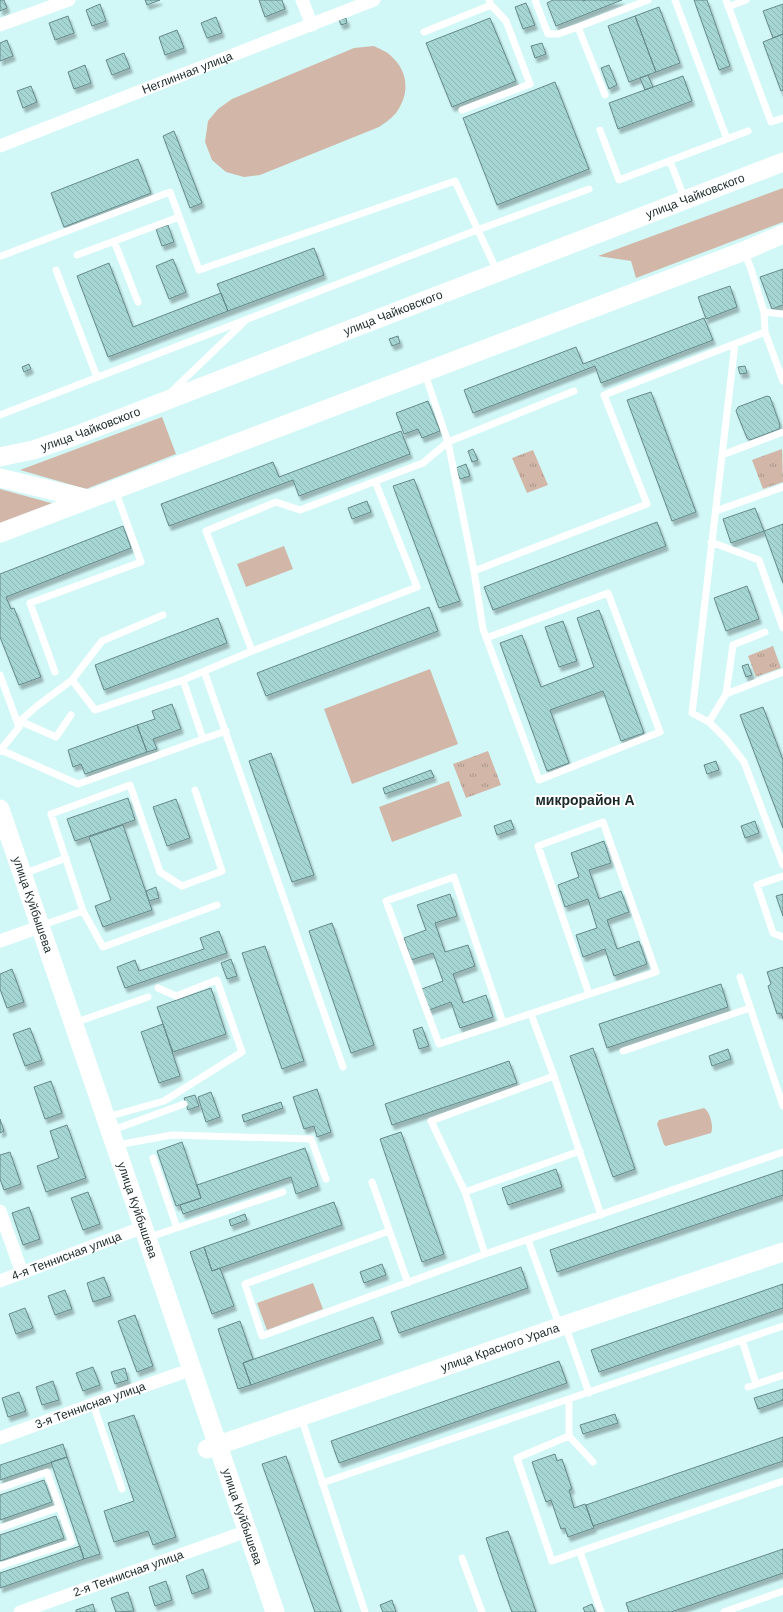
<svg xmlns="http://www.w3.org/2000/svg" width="783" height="1612" font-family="Helvetica,sans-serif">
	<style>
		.grass { fill: #d2b7a9 }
		.park { fill: url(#park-tufts) }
		.building { fill: url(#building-back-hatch); stroke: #668a89; filter: url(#shadow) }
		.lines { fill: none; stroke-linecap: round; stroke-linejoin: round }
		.lane { stroke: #fff; stroke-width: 7 }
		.street { stroke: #fff; stroke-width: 13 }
		.secondary { stroke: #fff; stroke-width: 19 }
		.labels { text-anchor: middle; stroke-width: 4; stroke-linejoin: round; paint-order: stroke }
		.street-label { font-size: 12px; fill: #1b2a29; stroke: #fff }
		.quarter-label { font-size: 14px; font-weight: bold; fill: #1b2a29; stroke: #fff }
	</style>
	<defs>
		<pattern id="park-tufts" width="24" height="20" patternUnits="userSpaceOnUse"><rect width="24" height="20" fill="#d2b7a9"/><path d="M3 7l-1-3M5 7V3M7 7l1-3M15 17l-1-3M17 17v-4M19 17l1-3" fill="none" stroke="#aa958a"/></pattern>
		<pattern id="building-back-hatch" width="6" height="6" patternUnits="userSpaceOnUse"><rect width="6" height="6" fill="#a5d6d4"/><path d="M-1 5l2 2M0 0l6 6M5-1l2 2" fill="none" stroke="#8db8b6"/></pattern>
		<filter id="shadow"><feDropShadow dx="2.5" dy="4.5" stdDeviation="1" flood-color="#0004"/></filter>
	</defs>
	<rect width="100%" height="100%" fill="#d1f8f7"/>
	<!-- grass -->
	<path class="grass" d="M374 46C379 49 386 51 390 55 409 71 410 94 396 113 392 118 385 123 379 127L260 175 244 177 226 172 212 160 205 142 208 121 218 109 232 99 354 48Z
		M783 188V222L636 278 631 261 598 256Z
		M162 417 176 454 86 489 20 470Z
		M0 489 62 506 0 528Z
		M284 546 293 569 246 587 237 564Z
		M430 669 458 744 352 784 324 709Z
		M449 781 462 816 392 842 379 807Z
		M704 1108C710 1111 714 1127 711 1133L666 1146 664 1145 657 1124 659 1120Z
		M313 1283 323 1309 267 1330 257 1303Z"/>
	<!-- park -->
	<path class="park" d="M782 449 783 482 763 489 752 460Z
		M533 450 548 485 527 493 512 458Z
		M773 646 781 668 756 677 748 656Z
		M488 751 501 785 466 798 453 764Z"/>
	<!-- building -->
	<path class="building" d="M0 0H4L7 8 0 11Z
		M145 0H160L147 5Z
		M259 0H282L285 9 265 17Z
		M553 0H583V1L586 0H622L556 26 547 3Z
		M694 0H707L730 66 719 70Z
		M526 3 535 25 523 29 515 7Z
		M100 4 106 21 92 26 86 10Z
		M783 4V34L773 38 763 11Z
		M659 7 680 63 656 72 635 16Z
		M68 16 74 33 55 40 49 23Z
		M635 16 656 72 629 82 608 26Z
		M216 17 222 33 207 38 201 23Z
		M346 18 347 23 341 25 339 20Z
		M490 18 516 81 452 107 426 43Z
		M177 30 184 48 165 55 159 37Z
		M783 34V90L781 91 763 42Z
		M7 40 13 56 0 61V43Z
		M542 43 546 54 535 58 531 46Z
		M124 53 130 68 112 75 106 60Z
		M85 65 91 83 74 89 68 72Z
		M609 65 617 85 609 89 601 68Z
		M648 75 653 87 645 90 640 78Z
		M683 76 692 101 618 129 609 103Z
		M555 82 589 169 497 205 463 118Z
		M31 86 37 102 23 108 17 91Z
		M174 131 202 203 190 208 163 136Z
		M138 159 151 193 64 227 51 193Z
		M168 225 174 242 162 246 156 229Z
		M314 248 324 275 228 311 217 284Z
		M173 259 186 292 169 299 156 266Z
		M109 263 133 327 221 293 228 311 108 357 77 276Z
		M783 269V305L772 309 760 277Z
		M730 286 737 307 706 319 698 297Z
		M704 318 713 340 601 383 595 366 473 413 464 390 576 347 583 364Z
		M398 336 400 343 392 346 389 339Z
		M29 364 31 369 24 372 22 367Z
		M745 366 747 373 740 374 738 367Z
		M651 392 696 512 672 521 627 400Z
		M767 396 770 397 780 425 779 429 750 440 747 438 736 411 738 407Z
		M428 401 440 431 422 438 418 429 404 434 396 413Z
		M401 431 410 454 299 496 293 480 169 526 161 504 273 462 279 477Z
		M473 449 478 460 472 462 468 451Z
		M466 464 470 476 460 479 456 468Z
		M414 479 460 601 439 608 393 486Z
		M367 501 371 512 352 519 348 508Z
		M755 508 764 531 731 543 723 519Z
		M657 522 666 546 493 610 484 587Z
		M783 524V583L764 531Z
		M123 526 131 548 6 597 11 609 14 608 41 677 19 685 0 637V574Z
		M747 586 759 619 726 631 714 598Z
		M429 607 438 631 266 696 257 673Z
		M599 610 644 733 621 741 603 691 550 710 569 763 547 771 500 643 522 635 541 687 594 667 577 618Z
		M218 618 227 643 104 690 95 665Z
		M563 621 577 661 559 667 545 627Z
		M748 664 752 675 746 677 742 666Z
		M172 704 181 729 153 739 157 749 147 752 137 725 155 719 152 711Z
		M763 707 783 760V828L740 715Z
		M137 725 147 752 85 774 81 764 73 767 68 750Z
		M271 753 314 875 292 882 249 761Z
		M716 761 719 770 707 774 704 765Z
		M431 770 434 777 385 794 383 788Z
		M128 798 135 820 75 841 67 819Z
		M176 799 190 838 167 846 153 807Z
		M511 820 514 829 497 835 494 826Z
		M755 821 759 833 745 838 741 826Z
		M123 825 152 910 103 927 95 906 111 900 89 837Z
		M604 841 611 863 589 870 599 899 621 891 629 912 607 920 617 949 639 941 647 964 614 976 605 949 583 957 576 935 597 928 588 899 565 907 558 885 579 877 571 853Z
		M156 887 159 898 149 901 146 891Z
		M450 894 457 916 435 923 445 952 468 945 475 966 453 974 463 1003 486 995 493 1017 460 1028 451 1002 429 1010 422 989 443 981 433 953 411 960 404 938 426 930 417 905Z
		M783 894V916L776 896Z
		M332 923 374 1045 351 1053 309 931Z
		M219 931 227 953 125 988 117 967 135 960 139 971 204 949 200 938Z
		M265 946 304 1061 282 1069 242 953Z
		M231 959 237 976 227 979 221 963Z
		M783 967V1019L781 1013 777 1014 768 986 771 984 767 972Z
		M12 969 24 1002 7 1008 0 989V974Z
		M721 984 728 1007 607 1048 599 1024Z
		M211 988 226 1034 173 1052 157 1007Z
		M163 1024 180 1076 159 1083 141 1032Z
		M422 1027 429 1046 419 1049 413 1030Z
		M30 1028 42 1060 25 1066 13 1034Z
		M593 1048 635 1169 613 1177 570 1056Z
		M728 1049 731 1059 712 1066 709 1056Z
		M509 1061 517 1083 392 1125 385 1104Z
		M51 1081 62 1113 45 1119 34 1087Z
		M317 1089 331 1132 317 1137 314 1126 304 1129 293 1097Z
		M211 1092 220 1117 206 1122 198 1097Z
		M195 1095 199 1106 188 1110 184 1098Z
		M281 1102 283 1108 244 1122 242 1115Z
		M0 1119 4 1131 0 1133Z
		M67 1125 86 1178 46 1192 37 1166 59 1158 50 1131Z
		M401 1132 444 1254 422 1262 380 1139Z
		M182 1142 201 1198 176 1206 157 1151Z
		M305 1148 318 1186 296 1194 291 1177 183 1214 180 1205 201 1198 197 1185Z
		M10 1152 21 1184 4 1190 0 1179V1155Z
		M556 1169 562 1187 508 1205 502 1188Z
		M783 1170V1195L557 1272 550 1250Z
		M88 1192 100 1224 83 1230 71 1198Z
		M334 1202 342 1225 212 1271 204 1247Z
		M29 1207 40 1239 23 1245 12 1213Z
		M245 1214 247 1220 231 1226 229 1220Z
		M204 1247 212 1271 220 1268 234 1306 212 1314 190 1252Z
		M382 1264 386 1275 364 1283 360 1272Z
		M521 1267 528 1288 399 1333 391 1312Z
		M104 1277 111 1296 93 1302 87 1283Z
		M783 1284V1308L599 1372 591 1350Z
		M65 1290 72 1309 55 1315 48 1296Z
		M25 1308 33 1328 16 1334 9 1314Z
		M135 1315 153 1366 137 1372 118 1321Z
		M373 1317 381 1339 251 1385 243 1363Z
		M240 1321 253 1359 243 1363 251 1385 238 1389 218 1329Z
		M559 1361 567 1383 339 1463 331 1441Z
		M93 1367 100 1385 83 1391 76 1373Z
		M125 1368 128 1380 115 1384 111 1372Z
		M53 1381 59 1400 42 1405 36 1387Z
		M783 1389V1400L758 1409 754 1398Z
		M19 1392 26 1411 8 1417 2 1398Z
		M615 1414 618 1423 583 1434 580 1425Z
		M134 1415 176 1537 153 1545 148 1531 114 1542 104 1511 134 1501 108 1423Z
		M783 1437V1461L593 1526 586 1505Z
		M63 1444 67 1457 0 1480V1465Z
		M555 1454 557 1461 562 1459 572 1489 569 1490 574 1508 585 1504 594 1528 568 1537 565 1528 561 1529 551 1500 546 1502 532 1462Z
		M286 1456 291 1471 341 1612H315L262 1464Z
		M67 1457 100 1554 84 1559 51 1462Z
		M44 1480 52 1502 0 1520V1495Z
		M56 1516 64 1538 0 1561V1535Z
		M508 1531 536 1612H512L500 1580 486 1538Z
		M80 1546 84 1559 0 1588V1573Z
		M783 1549V1573L671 1612H629L626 1603Z
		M203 1569 209 1588 192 1594 186 1576Z
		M166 1581 172 1600 155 1606 149 1587Z
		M128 1592 134 1611 116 1612 111 1598Z
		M392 1600 396 1612H383L380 1605Z
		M93 1604 95 1612H76V1610Z
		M592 1604 595 1612H585L583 1608Z"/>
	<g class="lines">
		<!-- lane -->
		<path class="lane" d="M535 0 548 34H558L578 27
			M675 0 727 139
			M726 0 771 122 783 118
			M728 7 746 0
			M424 32 491 5
			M605 95 578 27 648 0
			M462 110 530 84 506 21 491 5 489 0
			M600 130 619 180 748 131
			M670 161 685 200
			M114 241 138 302
			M744 251 751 269 764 312 765 332 783 381
			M77 255 179 217
			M1 256 170 192 199 270 455 181 497 271
			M56 270 97 377
			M764 312 783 314
			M735 344 692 713 709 722 726 739 744 762 783 865
			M425 374 448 442 474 571 483 629 539 780 660 732 608 593 486 638
			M172 391 244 322
			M0 415 477 230 589 189
			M722 455 783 432
			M716 511 783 487
			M711 542 759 560 783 628
			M474 571 647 504 604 395 765 332
			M252 651 206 531 276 502 300 510 423 463 448 442 574 391
			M204 671 343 1067
			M55 672 30 603 141 562 115 490
			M0 675 19 727
			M72 680 95 710 183 680 252 651 417 587 375 481
			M726 694 733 645 765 632
			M20 721 56 737 71 715
			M709 722 726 694 783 672
			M203 739 226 731
			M1 750 78 784 203 739 183 680
			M0 751 19 727 20 721 37 706 72 680 102 641 163 615
			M195 790 222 871 182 886 160 872 130 785 51 814 83 911 103 947 217 905
			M23 874 66 858
			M783 876 757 885 773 933 783 937
			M40 926 83 911
			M740 977 783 1106
			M531 1014 554 1076 601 1215
			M74 1023 148 997
			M503 1023 454 877 386 901 439 1044 656 972 603 822 538 846 589 994
			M623 1051 750 1008
			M107 1117 164 1101 242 1052 217 980 176 996 158 988
			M110 1131 184 1104
			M117 1145 172 1135 311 1139 326 1179
			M153 1158 177 1228
			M372 1182 408 1283
			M465 1192 580 1151
			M389 1231 245 1284 262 1336 485 1254 783 1152
			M147 1238 283 1192
			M528 1240 560 1327
			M485 1254 465 1192 431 1121 554 1076
			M565 1325 589 1393
			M742 1340 756 1384
			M748 1387 783 1375
			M569 1399V1436L517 1458 552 1561 783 1481
			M93 1404 122 1489
			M301 1417 365 1612
			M569 1436 593 1462
			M322 1483 783 1326
			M0 1488 47 1472 72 1542 0 1566
			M0 1528 60 1507
			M580 1552 601 1612
			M462 1558 482 1612
			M724 1612 783 1591"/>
		<!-- street -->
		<g class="street">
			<path d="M302 0 312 25"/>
			<path d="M0 25 69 0"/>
			<path id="s1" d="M0 146 374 0"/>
			<path d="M0 941 31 930"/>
			<path d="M0 1211 22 1273"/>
			<path id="s2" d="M0 1281 133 1231"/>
			<path id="s3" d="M0 1438 93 1404 181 1373"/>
			<path id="s4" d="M20 1612 236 1535"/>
		</g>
		<!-- secondary -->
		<g class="secondary">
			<path id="s5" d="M0 457 33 450 72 437 783 162"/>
			<path d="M0 478 88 499"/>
			<path d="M0 533 744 251 783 234"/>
			<path id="s6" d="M0 809 275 1612"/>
			<path id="s7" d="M207 1449 565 1325 783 1252"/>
		</g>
	</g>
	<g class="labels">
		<!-- street labels -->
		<g class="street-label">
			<text dy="4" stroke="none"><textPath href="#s1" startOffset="201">Неглинная улица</textPath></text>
			<text dy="4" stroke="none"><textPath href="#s5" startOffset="743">улица Чайковского</textPath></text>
			<text dy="4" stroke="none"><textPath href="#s5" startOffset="419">улица Чайковского</textPath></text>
			<text dy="4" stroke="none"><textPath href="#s5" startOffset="95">улица Чайковского</textPath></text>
			<text dy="4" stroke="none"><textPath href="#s6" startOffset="101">улица Куйбышева</textPath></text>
			<text dy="4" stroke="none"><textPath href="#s6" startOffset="424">улица Куйбышева</textPath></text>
			<text dy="4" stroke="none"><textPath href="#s2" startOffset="71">4-я Теннисная улица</textPath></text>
			<text dy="4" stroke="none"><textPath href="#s7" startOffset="310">улица Красного Урала</textPath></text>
			<text dy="4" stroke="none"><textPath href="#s3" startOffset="96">3-я Теннисная улица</textPath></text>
			<text dy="4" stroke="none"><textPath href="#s6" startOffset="748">улица Куйбышева</textPath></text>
			<text dy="4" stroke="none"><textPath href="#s4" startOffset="115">2-я Теннисная улица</textPath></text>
		</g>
		<!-- quarter labels -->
		<g class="quarter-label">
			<text x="585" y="805">микрорайон А</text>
		</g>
	</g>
</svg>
